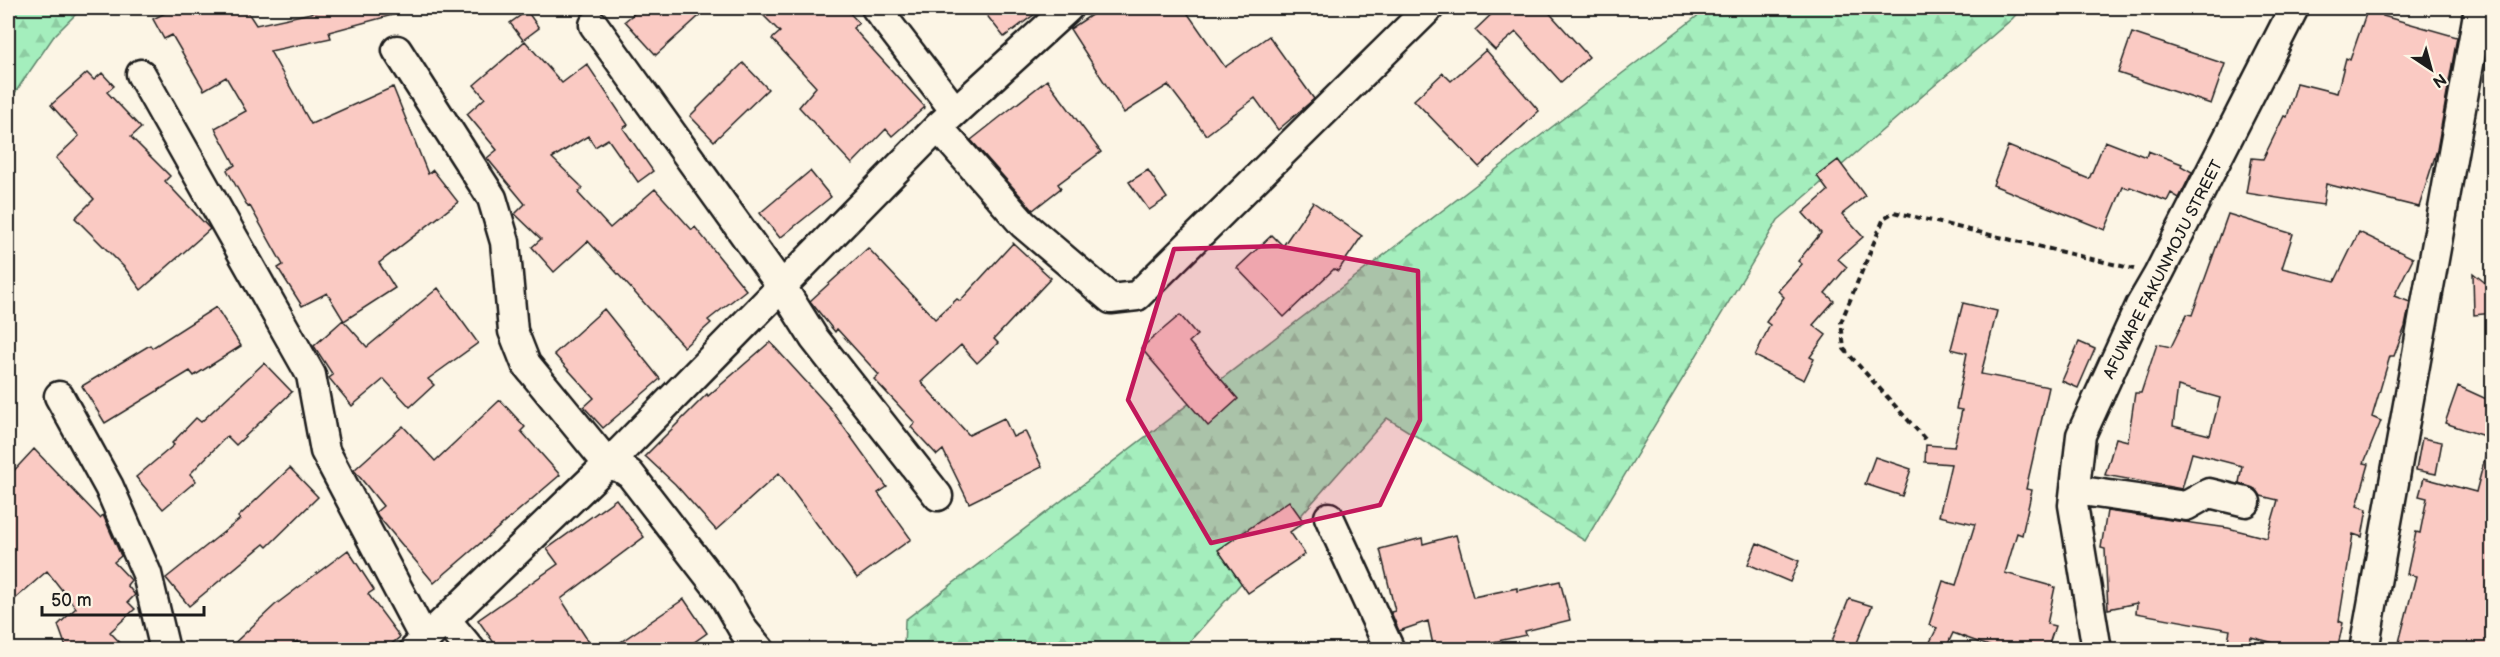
<svg xmlns="http://www.w3.org/2000/svg" width="2500" height="657" font-family="'Balsamiq Sans',sans-serif">
	<style>
		.forest { fill: url(#forest-firs); stroke: #60856c; stroke-width: 1.5 }
		.building { fill: #facac3; stroke: #1c1c1c; stroke-width: 1.5; fill-rule: evenodd }
		.lines { fill: none; stroke-linecap: round; stroke-linejoin: round }
		.minor-casing { stroke: #1c1c1c; stroke-width: 33 }
		.path { stroke: #1c1c1c; stroke-width: 4; stroke-dasharray: 6 4.5; stroke-linecap: butt }
		.minor { stroke: #fcf5e5; stroke-width: 28 }
		.marked { fill: #c2185b; fill-opacity: 0.2; stroke: #c2185b; stroke-width: 4.5; stroke-linejoin: round }
		.labels { text-anchor: middle; stroke-width: 4.5; stroke-linejoin: round; paint-order: stroke }
		.street-label { font-size: 16px; fill: #1c1c1c; stroke: #fcf5e5 }
	</style>
	<defs>
		<pattern id="forest-firs" width="22" height="20" patternUnits="userSpaceOnUse" patternTransform="scale(1.5)"><rect width="22" height="20" fill="#a4eebd"/><path d="M5 1l3.5 6h-7zM16 11l3.5 6h-7z" fill="#8dcca2"/></pattern>
	</defs>
	<rect width="100%" height="100%" fill="#fcf5e5"/>
	<filter id="ink" filterUnits="userSpaceOnUse"><feTurbulence type="fractalNoise" baseFrequency=".0167" numOctaves="2"/><feDisplacementMap in="SourceGraphic" scale="12" xChannelSelector="R" yChannelSelector="G"/><feConvolveMatrix kernelMatrix="1 2 1 2 8 2 1 2 1" color-interpolation-filters="sRGB"/></filter>
	<g filter="url(#ink)">
		<!-- forest -->
		<path class="forest" d="M8 8H82L54 36 8 103Z
			M1708 8H2022L2012 19 1778 220 1585 541 1387 418 1183 649 904 650 905 620Z"/>
		<!-- building -->
		<path class="building" d="M175 8H245L256 25 334 8H399L400 13 329 32 331 38 270 51 311 124 393 87 428 174 433 170 458 202 379 263 395 288 344 321 327 293 302 306 278 268 283 265 250 206 248 207 227 170 235 165 215 128 246 111 226 77 204 90 172 35 164 39 153 19Z
			M641 8H708L656 55 625 21Z
			M756 8H845L859 23 853 28 925 107 892 136 886 129 852 164 799 107 816 87 772 39 780 32Z
			M981 8H1043L1004 37Z
			M1102 8H1184L1225 67 1269 36 1314 99 1278 130 1255 98 1206 135 1168 85 1124 113 1070 29Z
			M1498 8H1545L1589 57 1561 82 1516 32 1495 50 1475 30Z
			M2368 8 2385 12 2383 16 2457 37 2437 150 2419 207 2326 184 2323 205 2246 193 2252 158 2263 159 2284 116 2287 117 2297 83 2337 93 2346 58 2350 60Z
			M527 11 539 28 523 40 510 23Z
			M2132 33 2225 64 2211 104 2118 73Z
			M525 41 562 83 587 64 628 125 623 128 653 171 638 182 608 139 595 147 588 136 552 158 583 188 578 193 610 228 655 189 692 230 695 227 746 290 708 320 711 323 684 347 588 241 554 272 532 247 541 239 515 214 525 204 487 158 497 150 467 114 485 98 474 85Z
			M1486 50 1539 111 1479 167 1414 100 1443 73 1451 81Z
			M743 63 768 89 714 141 690 116Z
			M87 73 94 80 102 73 114 86 107 92 141 128 131 137 170 176 165 181 210 229 141 290 125 268 75 218 94 199 56 158 79 136 51 105Z
			M1047 80 1101 152 1058 184 1061 188 1033 210 971 140Z
			M2105 141 2146 157 2148 151 2182 164 2181 166 2192 172 2179 198 2171 193 2167 201 2130 187 2129 189 2123 187 2105 230 1993 185 2008 146 2089 179Z
			M1838 160 1865 196 1842 214 1863 237 1838 259 1847 267 1825 293 1834 301 1813 325 1826 335 1810 357 1814 359 1804 380 1755 356 1770 325 1766 322 1784 297 1778 291 1802 264 1798 261 1821 233 1803 213 1828 191 1817 176Z
			M1148 170 1167 198 1149 210 1129 182Z
			M810 171 831 197 780 238 760 213Z
			M1313 202 1362 236 1338 271 1334 269 1284 317 1237 268 1272 235 1283 246Z
			M2228 214 2293 234 2282 268 2335 281 2359 232 2413 258 2394 296 2410 302 2405 327 2394 356H2390L2372 417 2381 421 2364 463 2369 464 2357 506 2367 509 2362 537 2353 534 2339 621 2343 623 2337 650H2301L2251 637 2248 650H2226L2230 630 2136 613 2137 603 2108 609 2105 549 2101 548 2107 511 2228 528 2267 538 2278 500 2261 496 2257 490 2239 483 2242 466 2192 453 2182 489 2105 475 2116 438 2128 441 2135 393H2141L2157 344 2171 347 2187 314 2192 315ZM2178 386 2220 398 2210 435 2173 426Z
			M1013 243 1051 278 994 339 998 343 977 363 961 345 921 382 969 435 1004 418 1013 437 1025 431 1042 467 969 503 943 450 937 455 911 427 915 423 874 379 879 375 837 329 835 332 810 301 868 248 935 319 957 299 960 301Z
			M2473 273 2493 289V313L2474 315Z
			M438 288 478 343 428 379 434 385 410 407 384 379 352 406 329 378 333 375 314 346 343 320 367 347Z
			M1963 303 1997 311 1981 374 2049 387 2026 489 2032 490 2022 535 2017 533 2005 573 2055 587 2047 624 2055 626 2047 650H2000L1953 633 1945 650H1926L1937 628 1929 625 1943 581 1956 585 1975 524 1939 516 1951 464 1925 462 1926 445 1954 447 1962 410 1956 409 1967 353 1951 349Z
			M216 307 241 346 194 376 190 371 105 423 82 386 150 345 152 348Z
			M604 309 660 379 603 428 584 407 594 398 554 354Z
			M1180 315 1197 335 1189 342 1238 399 1208 426 1141 348Z
			M770 342 830 408 887 487 878 493 911 539 857 578 779 473 716 530 675 484 645 456 707 394 708 396Z
			M2079 342 2095 349 2078 388 2062 381Z
			M264 363 292 392 236 445 227 436 190 474 196 481 163 509 136 477 174 445 172 443 196 418 201 422Z
			M2458 386 2493 402V439L2445 423Z
			M500 400 525 427 521 431 560 475 434 583 378 516 376 512 383 506 354 470 403 426 435 461Z
			M2422 438 2442 442 2436 474 2416 470Z
			M34 449 100 518 103 515 121 556 114 562 131 580 127 585 135 595 128 602 135 609 110 632 127 650H67L58 625 76 608 47 571 8 605V477Z
			M2487 450H2493V650H2397L2416 576 2407 574 2416 532 2420 533 2427 498 2419 496 2424 478 2476 492Z
			M1875 457 1911 469 1902 496 1865 484Z
			M290 468 318 497 267 547 264 544 189 606 166 578 240 519 238 517Z
			M616 499 644 537 561 599 594 650H499L478 620 558 564 547 549Z
			M1289 501 1304 522 1290 532 1305 554 1248 593 1218 550Z
			M1456 535 1473 597 1517 588V591L1560 581 1570 620 1525 631 1526 635 1456 650H1434L1428 621 1399 631 1391 612 1395 611 1380 549 1422 538 1423 544Z
			M1757 543 1799 561 1790 582 1748 564Z
			M348 550 374 590 368 594 400 637 384 650H304L297 641 287 650H227L275 605Z
			M684 599 707 633 683 650H609Z
			M1849 599 1872 606 1854 650H1834L1838 643 1832 641Z"/>
		<g class="lines">
			<!-- minor casing -->
			<g class="minor-casing">
				<path id="minor" d="M876 8 955 111
					M594 25 782 287 814 338 938 496
					M397 50 492 198 505 242 513 331 526 364 608 464 621 468 630 474 722 593 744 631 760 650
					M141 74 311 375 325 451 425 640
					M938 127 1023 224 1111 299 1137 296 1429 8
					M59 396 109 487 147 574 165 650
					M2075 490 2186 506 2209 493 2246 502
					M1329 517 1390 650
					M446 620 471 650
					M414 650 608 464 938 127 1068 8
					M2097 650 2073 505 2081 435 2140 306 2158 275 2294 8
					M2364 650 2479 8"/>
			</g>
			<!-- path -->
			<path class="path" d="M1925 439 1844 349 1841 322 1884 218 1894 212 2134 269"/>
			<!-- minor -->
			<use href="#minor" class="minor"/>
		</g>
	</g>
	<!-- marked area -->
	<path class="marked" d="M1277 246 1418 271 1420 420 1380 505 1211 543 1128 400 1174 249Z"/>
	<g class="labels">
		<!-- street labels -->
		<g class="street-label">
			<text transform="translate(2162 269) rotate(-63)" y="6">AFUWAPE FAKUNMOJU STREET</text>
		</g>
	</g>
	<!-- margin -->
	<rect width="2500" height="657" fill="none" stroke="#fcf5e5" stroke-width="30"/>
	<rect x="15" y="15" width="2470" height="627" fill="none" stroke="#1c1c1c" stroke-width="2" filter="url(#ink)"/>
	<!-- north arrow -->
	<g transform="translate(2431 69) rotate(144)" stroke="#fcf5e5" stroke-width="4.5" paint-order="stroke">
	<path d="M0-4.5L10 22L0 15L-10 22Z" fill="#1c1c1c"/>
	<text y="-9" font-size="16" font-weight="bold" text-anchor="middle" fill="#1c1c1c">N</text>
	</g>
	<!-- scale -->
	<path d="M42 606v9h162v-9" fill="none" stroke="#1c1c1c" stroke-width="3"/>
	<text x="51" y="606" font-size="18" fill="#1c1c1c" stroke="#fcf5e5" stroke-width="4.5" paint-order="stroke">50 m</text>
</svg>
